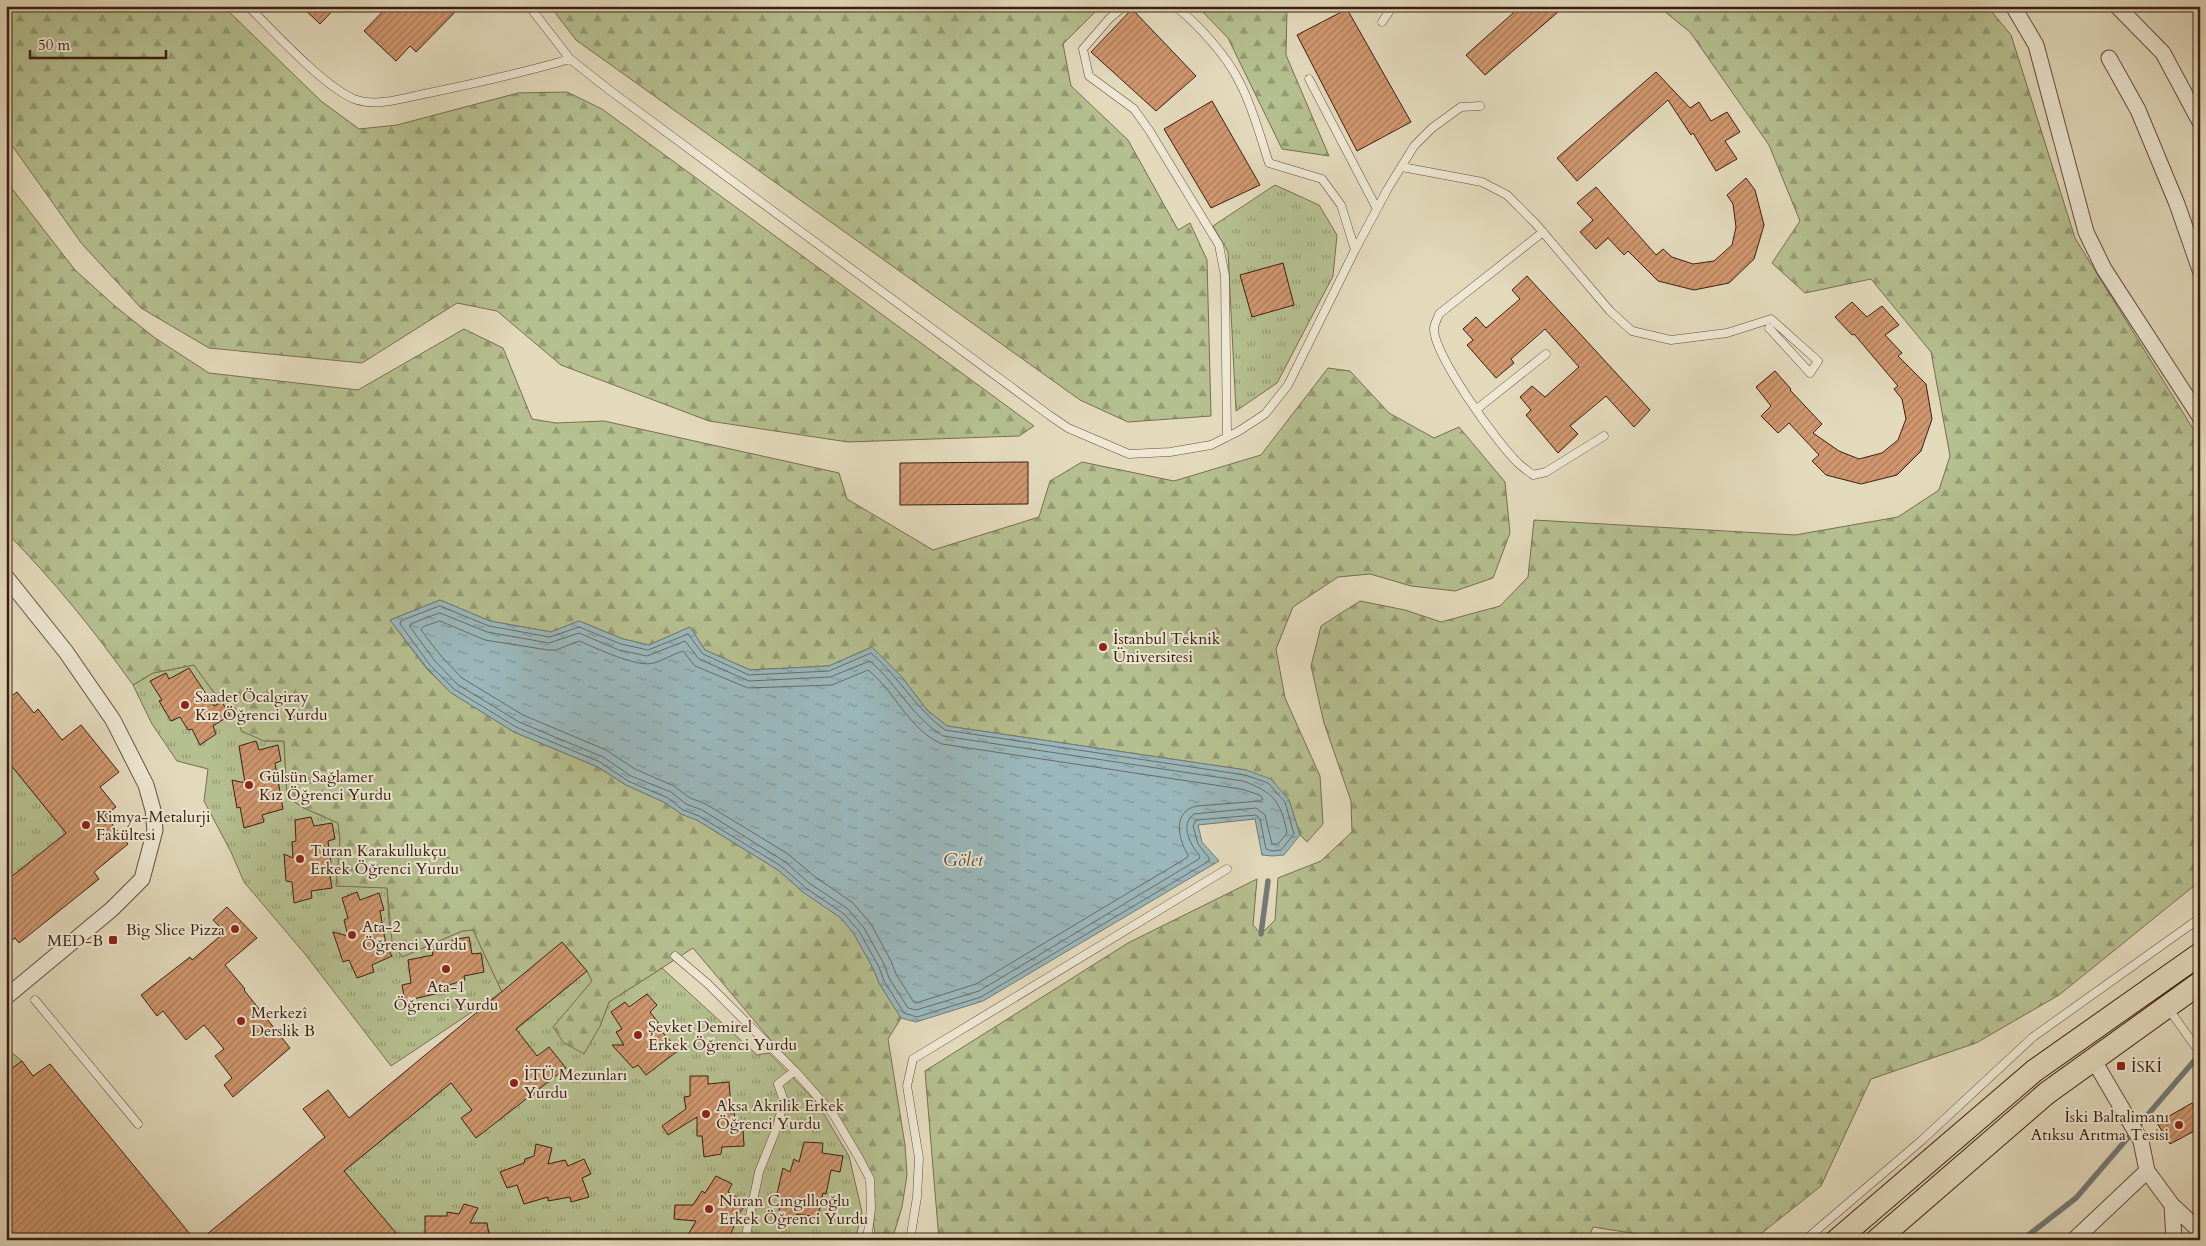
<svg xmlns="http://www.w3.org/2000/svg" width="2206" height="1246" font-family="Cardo,serif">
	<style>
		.grass { fill: url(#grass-tufts); stroke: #786e50 }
		.forest { fill: url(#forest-firs); stroke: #786e50 }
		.water { fill: url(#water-ripples); stroke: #747a78 }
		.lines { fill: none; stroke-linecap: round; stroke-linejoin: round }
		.shore { stroke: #6a6b66; stroke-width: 1 }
		.stream { stroke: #747a78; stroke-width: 5.5 }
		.building { fill: url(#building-hatch); stroke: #3b1e11 }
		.lane-casing { stroke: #654d3c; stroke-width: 9 }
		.street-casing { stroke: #654d3c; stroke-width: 17 }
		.primary-casing { stroke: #3b1e11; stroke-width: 24 }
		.lane { stroke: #ede7d3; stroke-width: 8 }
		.street { stroke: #ede7d3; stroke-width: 15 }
		.primary { stroke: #e3dabc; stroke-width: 22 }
		.poi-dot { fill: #8f2418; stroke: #ede7d3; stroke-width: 2 }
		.labels { text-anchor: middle; stroke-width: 4; stroke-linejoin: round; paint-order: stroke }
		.poi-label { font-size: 16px; fill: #3b1e11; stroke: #ede7d3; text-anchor: start }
		.water-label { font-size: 18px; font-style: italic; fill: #584c44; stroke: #ede7d3 }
	</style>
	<defs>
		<pattern id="grass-tufts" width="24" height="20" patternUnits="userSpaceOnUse" patternTransform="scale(1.25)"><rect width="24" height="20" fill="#b5bf8f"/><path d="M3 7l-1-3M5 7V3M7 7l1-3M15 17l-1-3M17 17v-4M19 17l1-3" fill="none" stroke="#949b73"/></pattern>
		<pattern id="forest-firs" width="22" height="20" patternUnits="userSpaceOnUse" patternTransform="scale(1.25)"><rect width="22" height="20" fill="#b5bf8f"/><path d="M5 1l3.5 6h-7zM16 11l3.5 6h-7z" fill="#949b73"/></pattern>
		<pattern id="water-ripples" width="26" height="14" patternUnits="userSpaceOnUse" patternTransform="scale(1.25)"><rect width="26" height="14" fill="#9ab8bc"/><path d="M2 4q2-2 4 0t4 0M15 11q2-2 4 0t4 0" fill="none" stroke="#7f9597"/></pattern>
		<pattern id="building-hatch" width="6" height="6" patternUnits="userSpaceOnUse" patternTransform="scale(1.25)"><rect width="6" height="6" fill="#d0976e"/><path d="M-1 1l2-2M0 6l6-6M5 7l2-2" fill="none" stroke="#aa7b59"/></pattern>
	</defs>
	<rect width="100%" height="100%" fill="#e3dabc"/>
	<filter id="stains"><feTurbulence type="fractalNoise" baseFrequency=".004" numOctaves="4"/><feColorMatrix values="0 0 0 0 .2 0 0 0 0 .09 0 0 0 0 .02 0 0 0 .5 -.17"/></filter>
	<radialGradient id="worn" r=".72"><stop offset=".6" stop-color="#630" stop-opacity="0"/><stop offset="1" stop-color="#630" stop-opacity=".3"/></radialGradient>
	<!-- grass -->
	<path class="grass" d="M1275 185 1319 205 1337 235 1333 276 1277 383 1236 411 1228 252 1213 226Z
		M194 665 215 694 237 710 264 741H284L287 797 304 808 338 823 340 840 337 886 387 887 389 922 402 957 462 931 473 930 502 992 391 1066 305 954 244 882 231 852 204 801 208 769 177 761 152 724 133 685 153 673Z
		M6 759 71 839 63 836 6 881Z
		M662 968 757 1055 769 1053 818 1104 849 1156 862 1212 855 1240H388L344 1171 587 971 592 981 554 1027 600 1026 609 1002Z
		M6 1048 22 1061 6 1073Z"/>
	<!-- forest -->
	<path class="forest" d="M6 6H223L321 101 359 129 397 125 518 93 567 92 602 109 1034 426 1019 436 848 442 709 421 561 365 497 311 457 303 362 363 209 348 141 308 82 244 6 137Z
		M550 6H1101L1063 44 1071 86 1128 140 1178 230 1190 223 1207 260 1211 416 1128 422 1080 400 576 40Z
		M1197 6H1293L1287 9 1286 55 1329 156 1282 149 1228 38Z
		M1658 6H1987L2011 35 2075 238 2200 440V881L2059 995 1976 1043 1871 1079 1821 1186 1753 1240H1675L1593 1227 1588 1240H939L925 1071 1128 943 1257 879 1253 925 1261 934 1275 920 1278 878 1321 861 1352 832 1351 801 1324 723 1311 666 1321 626 1360 601 1405 610 1441 622 1500 606 1528 577 1534 520 1795 535 1898 517 1939 490 1950 456 1931 352 1871 279 1805 293 1772 263 1800 221 1769 145 1690 32Z
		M6 181 75 270 116 307 155 338 209 373 358 390 464 329 503 348 532 419 556 423 604 421 839 473 847 499 933 550 1039 517 1050 481 1082 462 1174 481 1261 455 1328 368 1350 371 1389 413 1434 438 1459 427 1505 482 1510 533 1493 578 1455 591 1411 586 1370 574 1338 577 1293 607 1276 649 1285 698 1320 776 1323 824 1307 842 1300 835 1289 800 1246 770 947 726 927 710 902 677 872 647 829 666 750 670 705 650 690 627 649 645 623 639 579 621 551 632 490 621 440 600 390 620 426 668 450 692 514 732 598 767 626 785 666 803 681 814 697 820 778 870 803 892 841 918 854 934 874 970 879 983 901 1018 888 1039 905 1145 907 1175 902 1207 892 1240H876L871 1208 870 1179 833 1114 693 948 609 1002 600 1026 584 1054 564 1043 553 1027 592 981 587 971 502 992 473 930 462 931 402 957 392 941 387 888 336 886 340 840 338 823 304 808 287 797 284 741H264L241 731 237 710 215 694 194 665 153 673 133 685C93 629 55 582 6 532Z"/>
	<!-- water -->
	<path class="water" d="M440 600 490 621 551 632 579 621 623 639 649 645 690 627 705 650 750 670 829 666 872 647 902 677 927 710 947 726 1246 770 1271 779 1289 800 1300 835 1284 855 1272 856 1262 855 1255 819 1198 825 1202 842 1219 861 983 1001 916 1022 901 1018 879 983 874 970 854 934 841 918 803 892 778 870 697 820 681 814 666 803 626 785 598 767 514 732 450 692 427 668 390 620Z"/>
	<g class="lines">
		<!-- shore -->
		<path class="shore" d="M440 606 489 626 550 637 579 627 621 644 648 650 688 634 703 654 749 675 829 671 871 653C899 677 916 709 945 730L1245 775 1268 783 1285 802 1294 834 1281 850 1272 851 1266 849 1260 819 1256 815 1196 820 1193 826 1198 844 1209 858V861L981 997 917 1017 904 1013 884 981 879 967 859 931 844 914 806 888 781 866 699 816 683 810 668 798 628 781 600 762 516 727 454 689 430 665 400 624 401 621Z
			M440 613 487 632 549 643 579 633 619 650 647 656 685 641 699 659 749 681 830 677 870 661C897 684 912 717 943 736L1243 781C1273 792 1281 801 1287 833L1278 844H1272L1265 815 1256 808 1194 814C1179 825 1191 846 1200 856L1199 859 979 991 916 1010 908 1008 889 978 884 964 864 928 848 909 809 883 784 861 702 810 686 804 671 792 631 776 603 757 519 722 457 684 435 661 410 627 411 624Z
			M440 621 485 640 548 650H556L579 641C597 648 636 668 654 663 664 660 673 654 683 651L695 666 748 688 832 685 868 670C895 691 909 730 942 744L1241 789 1260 795 1263 799 1260 801 1197 806C1172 811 1178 839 1188 855V857L976 984 916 1003 913 1001 896 974 891 961 871 924 853 903 814 876 788 854 706 804 690 798 674 786 635 769 606 750 523 715 462 678 441 656 421 630 423 627Z"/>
		<!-- stream -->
		<path class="stream" d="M1261 934 1268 881
			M2022 1240 2076 1198 2200 1054"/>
	</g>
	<!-- building -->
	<path class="building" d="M301 6H337L320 24Z
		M388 6H461L416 52 410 46 396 61 364 31Z
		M1521 6H1565L1485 75 1466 55Z
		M1132 9 1196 76 1156 111 1091 52Z
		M1347 9 1411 122 1357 151 1297 35Z
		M1656 72 1690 108 1699 102 1711 121 1727 112 1740 132 1725 141 1737 159 1716 171 1693 133 1691 135 1668 100 1577 181 1557 158Z
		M1212 101 1260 185 1211 208 1164 129Z
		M1746 178 1755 190 1764 225 1754 259 1729 283 1694 290 1658 281 1628 251 1624 255 1608 238 1596 249 1580 232 1593 220 1577 203 1596 187 1656 255 1663 249 1672 257 1693 264 1714 261 1732 245 1736 227 1733 204 1727 195Z
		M1283 263 1294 305 1252 317 1240 275Z
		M1527 276 1650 410 1634 427 1606 396 1570 426 1578 434 1558 453 1526 415 1531 410 1520 397 1532 386 1545 397 1579 367 1545 329 1511 359 1514 363 1496 378 1467 345 1473 340 1463 329 1476 317 1486 328 1520 299 1512 290Z
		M1852 302 1867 317 1882 306 1899 325 1885 335 1902 353 1898 356 1926 384 1932 419 1921 451 1897 475 1861 484 1826 475 1812 461 1819 455 1789 423 1778 433 1761 416 1771 406 1756 387 1775 371 1791 389 1790 390 1822 424 1813 433 1839 451 1859 459 1882 453 1898 440 1906 419 1902 399 1894 389 1898 386 1854 334 1852 335 1835 317Z
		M1028 462V504L900 505V463Z
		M189 668 214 706 222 702 230 715 213 726 216 734 200 745 192 729 188 730 180 717 171 721 159 701 162 700 150 681 166 673 169 679Z
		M17 692 34 713 38 709 62 740 81 725 119 772 100 787 116 807 105 815 128 844 94 872 99 879 19 943 15 938 6 945V881L66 833 6 759V700Z
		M256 741 259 750 278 745 281 761 275 763 283 809 262 815 264 822 244 828 240 807 237 808 232 780 245 783 239 746Z
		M311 817 314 826 332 823 335 839 328 841 331 863 328 864 332 888 311 891 312 898 294 903 292 882 286 881 284 854 293 858 292 842 296 841 295 820Z
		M357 892 360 900 379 893 384 910 380 911 386 945 392 956 372 965 374 972 357 978 349 960 343 962 333 932 348 936 344 920 348 918 342 898Z
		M227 907 257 938 225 965 245 989 244 990 290 1048 233 1097 224 1085 232 1078 215 1056 224 1049 204 1025 186 1040 163 1011 157 1016 141 995 190 957 192 960 225 932 213 920Z
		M469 937 472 954 481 953 484 972 464 976 465 980 439 988V993L405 1001 402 985 411 983 408 960 433 955 432 950 453 945 452 940Z
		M562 942 587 971 516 1029 537 1056 549 1047 566 1068 476 1138 461 1118 472 1110 451 1083 344 1171 396 1233 388 1240H200L325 1137 303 1109 328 1090 349 1118Z
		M647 994 657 1005 650 1012 664 1030 662 1032 679 1050 646 1075 638 1065 633 1068 612 1045H624L616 1032 622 1029 611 1012 625 1002 629 1007Z
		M22 1061 33 1076 50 1064 195 1240H165L159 1233 151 1240H6V1073Z
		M690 1076H708V1084L729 1082 731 1107H733L737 1128H743L744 1146 722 1147 721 1154 704 1157 702 1136H697V1117L668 1135 662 1126 686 1109 684 1097 690 1096Z
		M2192 1103 2200 1118V1128L2170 1144 2157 1123Z
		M804 1142 823 1143 822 1153 843 1156 840 1172 831 1170 826 1194 823 1193 818 1217 797 1214 795 1220 777 1218 782 1199 776 1198 783 1168 790 1172 794 1159 799 1162Z
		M536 1144 552 1148 548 1164 565 1160 568 1166 584 1159 591 1174 582 1178 589 1197 571 1202 570 1197 548 1201V1197L524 1204 517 1185 507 1188 500 1172 524 1163 525 1159 534 1156Z
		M716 1176 732 1184 728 1192 747 1203 731 1224 734 1227 727 1240H685L696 1221 674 1219 675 1205H693L702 1191 705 1193Z
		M464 1204 478 1208 470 1223H487L490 1240H434V1235H425V1216H447V1212L459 1214Z"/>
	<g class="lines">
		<!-- lane casing -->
		<g class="lane-casing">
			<path id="lane" d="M248 6C272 30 328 91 357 100 379 107 407 97 429 93 476 83 523 73 570 59
				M529 6 570 59 608 89 1049 415 1068 428 1129 454 1170 452 1211 445 1239 431 1265 414 1288 385 1355 250 1387 190 1414 146 1432 128 1461 107 1480 106
				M1124 6 1109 19 1083 49 1089 76 1134 109 1149 130 1219 245 1225 276 1227 437
				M1175 6C1198 24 1227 56 1240 83 1253 108 1260 136 1269 163L1322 179 1341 205 1355 250
				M1382 22 1393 6
				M1309 79 1377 209
				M1402 167 1482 182 1507 195 1536 224 1610 311 1632 331 1671 340 1727 333 1771 319 1818 361 1810 373 1769 328
				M1543 232 1439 314C1438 318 1434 324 1434 329 1434 355 1497 443 1518 463 1522 467 1528 471 1533 475L1546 472 1604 436
				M1477 409 1546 354
				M675 956 708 984 795 1071
				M35 1000 138 1124
				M2168 1008 2200 1053
				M745 1240 759 1172 777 1127 784 1101 778 1084 795 1071 833 1114 859 1158 870 1179 871 1208 867 1240
				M907 1240 911 1234 917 1197 919 1158 907 1086 913 1059 1227 869
				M1805 1240 1921 1141 2033 1037 2200 918"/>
		</g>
		<!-- street casing -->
		<g class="street-casing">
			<path id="street" d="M2013 6 2036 45 2086 232 2104 269 2200 417
				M2117 6 2163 53 2200 122
				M2109 58 2138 110 2177 204 2200 270
				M6 577 66 652 113 720 146 785 153 810 155 830 142 879 112 909 6 997
				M2093 1059 2141 1141 2147 1171 2172 1205 2200 1231
				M2172 1205 2174 1240
				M2074 1240 2147 1171"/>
		</g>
		<!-- primary casing -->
		<g class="primary-casing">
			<path id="primary" d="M1837 1240 2034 1071 2200 954
				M1877 1240 2047 1093 2200 983"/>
		</g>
		<!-- lane -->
		<use href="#lane" class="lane"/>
		<!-- street -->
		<use href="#street" class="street"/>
		<!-- primary -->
		<use href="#primary" class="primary"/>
	</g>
	<!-- markers -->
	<g class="poi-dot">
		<circle cx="1103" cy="647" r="5"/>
		<circle cx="185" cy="705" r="5"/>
		<circle cx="249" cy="785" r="5"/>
		<circle cx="86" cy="825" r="5"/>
		<circle cx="300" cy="859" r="5"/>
		<circle cx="235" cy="929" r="5"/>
		<circle cx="352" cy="935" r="5"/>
		<rect x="108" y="935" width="10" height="10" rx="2.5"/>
		<circle cx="446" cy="969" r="5"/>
		<circle cx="241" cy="1021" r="5"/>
		<circle cx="638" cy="1035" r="5"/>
		<rect x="2116" y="1061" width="10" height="10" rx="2.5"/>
		<circle cx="514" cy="1083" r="5"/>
		<circle cx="706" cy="1114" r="5"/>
		<circle cx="2179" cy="1125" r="5"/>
		<circle cx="709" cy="1209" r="5"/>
	</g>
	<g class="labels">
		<!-- poi labels -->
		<g class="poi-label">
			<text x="1113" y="644">İstanbul Teknik<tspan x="1113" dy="18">Üniversitesi</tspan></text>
			<text x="195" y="702">Saadet Öcalgiray<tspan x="195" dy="18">Kız Öğrenci Yurdu</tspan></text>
			<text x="259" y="782">Gülsün Sağlamer<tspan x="259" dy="18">Kız Öğrenci Yurdu</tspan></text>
			<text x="96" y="822">Kimya-Metalurji<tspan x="96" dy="18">Fakültesi</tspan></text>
			<text x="310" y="856">Turan Karakullukçu<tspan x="310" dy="18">Erkek Öğrenci Yurdu</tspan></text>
			<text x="362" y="932">Ata-2<tspan x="362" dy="18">Öğrenci Yurdu</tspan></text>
			<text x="225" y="935" text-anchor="end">Big Slice Pizza</text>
			<text x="103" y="946" text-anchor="end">MED-B</text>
			<text x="446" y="992" text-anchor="middle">Ata-1<tspan x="446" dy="18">Öğrenci Yurdu</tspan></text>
			<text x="251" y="1018">Merkezî<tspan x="251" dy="18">Derslik B</tspan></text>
			<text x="648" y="1032">Şevket Demirel<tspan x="648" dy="18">Erkek Öğrenci Yurdu</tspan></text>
			<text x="2131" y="1072">İSKİ</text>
			<text x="524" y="1080">İTÜ Mezunları<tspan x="524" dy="18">Yurdu</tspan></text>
			<text x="716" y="1111">Aksa Akrilik Erkek<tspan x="716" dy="18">Öğrenci Yurdu</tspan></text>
			<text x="2169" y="1122" text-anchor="end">İski Baltalimanı<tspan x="2169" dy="18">Atıksu Arıtma Tesisi</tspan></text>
			<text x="719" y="1206">Nuran Cıngıllıoğlu<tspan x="719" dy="18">Erkek Öğrenci Yurdu</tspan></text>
		</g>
		<!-- water labels -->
		<g class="water-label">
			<text x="963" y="866">Gölet</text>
		</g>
	</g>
	<!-- margin -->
	<rect width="2206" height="1246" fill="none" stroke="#e3dabc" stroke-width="25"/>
	<rect x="8" y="8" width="2191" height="1231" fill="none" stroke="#3b1e11" stroke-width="2.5"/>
	<rect x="12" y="12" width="2181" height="1221" fill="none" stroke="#3b1e11"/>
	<!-- scale -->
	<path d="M30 50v8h136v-8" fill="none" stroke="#3b1e11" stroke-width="2.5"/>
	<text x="38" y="50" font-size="15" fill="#3b1e11" stroke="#ede7d3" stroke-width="4" paint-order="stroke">50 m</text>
	<rect width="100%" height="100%" filter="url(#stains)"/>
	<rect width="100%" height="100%" fill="url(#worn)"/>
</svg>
